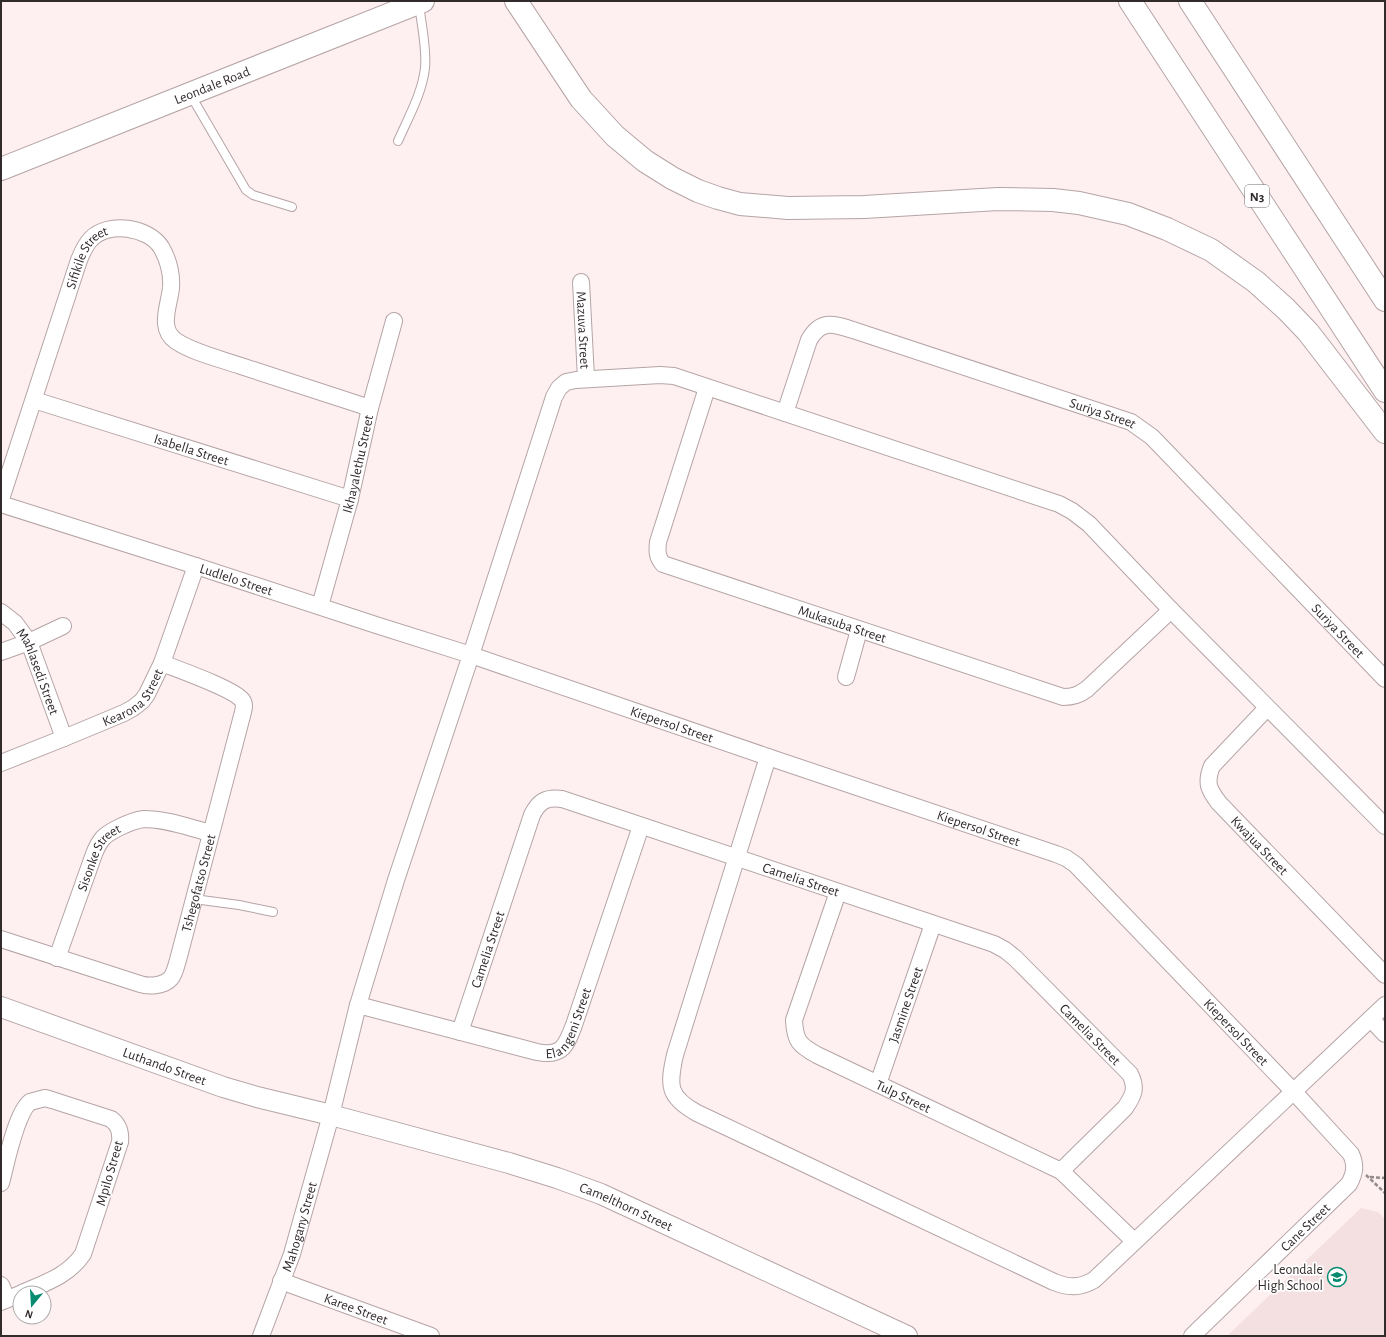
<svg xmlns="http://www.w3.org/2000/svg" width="1386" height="1337" font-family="'Alegreya Sans',sans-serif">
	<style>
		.built { fill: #f4dfe1 }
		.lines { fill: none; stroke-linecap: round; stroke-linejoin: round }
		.service-casing { stroke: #b5a4a6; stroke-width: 10 }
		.minor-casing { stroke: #b5a4a6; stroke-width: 18 }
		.tertiary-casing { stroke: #b5a4a6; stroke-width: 22 }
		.primary-casing { stroke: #b5a4a6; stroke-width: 24 }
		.motorway-casing { stroke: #b5a4a6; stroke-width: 24 }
		.path { stroke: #958b8c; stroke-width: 2.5; stroke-dasharray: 4 2; stroke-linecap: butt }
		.service { stroke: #fff; stroke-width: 8 }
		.minor { stroke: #fff; stroke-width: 16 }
		.tertiary { stroke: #fff; stroke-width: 20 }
		.primary { stroke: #fff; stroke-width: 22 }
		.motorway { stroke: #fff; stroke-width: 22 }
		.labels { text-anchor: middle; stroke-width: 3.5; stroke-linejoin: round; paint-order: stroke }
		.shield { fill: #fff; stroke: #706b6b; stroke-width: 1 }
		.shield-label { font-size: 13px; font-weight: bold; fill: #322b2c }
		.street-label { font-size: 14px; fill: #322b2c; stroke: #fff }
		.poi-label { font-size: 14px; fill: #322b2c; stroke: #fff; text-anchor: end }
	</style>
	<rect width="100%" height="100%" fill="#feeff1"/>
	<!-- built -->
	<path class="built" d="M1361 1208 1378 1212 1385 1219V1336H1227Z"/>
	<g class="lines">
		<!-- service casing -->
		<g class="service-casing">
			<path id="service" d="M190 94 246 190 253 195 292 207
				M398 141C408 118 422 94 425 68 427 47 421 24 419 3
				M194 899 239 905 273 912"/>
		</g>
		<!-- minor casing -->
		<g class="minor-casing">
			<g id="minor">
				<path id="s1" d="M581 282 586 378"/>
				<path id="s2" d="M707 388 658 542C657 552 657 557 663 564L1063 697C1073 697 1079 695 1087 689L1171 610"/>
				<path id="s3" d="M34 400 350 499"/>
				<path id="s4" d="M785 413 809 340C821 319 833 324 853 330L1131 422 1152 437 1385 679"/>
				<path id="s5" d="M1 499 79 260C82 253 85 245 91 239 108 221 148 227 161 247 168 259 172 274 171 288 169 306 158 329 176 341 194 353 221 359 241 366 284 380 327 394 370 408"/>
				<path id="s6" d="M1 504 196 566 376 625 471 655 768 757 1056 854 1066 858 1076 865 1294 1092 1351 1154C1356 1165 1355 1173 1349 1184L1192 1336"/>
				<path id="s7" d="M320 606 350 499 370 408 394 321"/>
				<path id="s8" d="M1 612 15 623 29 642 64 738"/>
				<path d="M1 652 29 642 63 626"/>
				<path d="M846 677 859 630"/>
				<path id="s9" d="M1267 708 1212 766C1205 783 1209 790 1219 803L1385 975"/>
				<path d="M768 757 675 1055C668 1086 668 1097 697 1113L1054 1282C1069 1288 1080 1288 1094 1280L1385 1005"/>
				<path id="s10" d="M1 763 64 738 124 713 133 708 142 701 147 694 162 663 196 566"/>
				<path id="s11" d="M838 892 794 1020C795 1041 799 1045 817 1055L1061 1171 1134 1241"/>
				<path id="s12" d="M1 939 140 984C149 987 164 986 171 978 175 973 176 966 178 960L243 712C244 708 245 704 242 700 234 689 177 669 162 663"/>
				<path id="s13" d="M57 958 94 854C100 839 104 835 118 828 126 824 135 820 144 819 167 819 190 828 211 833"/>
				<path id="s14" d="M358 1005 537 1052C562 1057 566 1046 574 1025L641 826"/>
				<path d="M1371 1019 1385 1034"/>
				<path id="s15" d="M460 1032 532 815C539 801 546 797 562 799L994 944 1005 950 1015 958 1130 1074C1137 1088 1134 1095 1125 1108L1061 1171"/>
				<path id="s16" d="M878 1084 933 924"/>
				<path d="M1 1183C6 1164 16 1113 30 1102L45 1098 52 1100 111 1119C119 1125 121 1132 120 1142L83 1254C68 1276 45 1283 22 1293"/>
				<path id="s17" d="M281 1281 431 1336"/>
				<path d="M1 1285 7 1299"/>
				<path d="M1 1302 20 1294"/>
				<path id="s18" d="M261 1336 292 1254 331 1115 358 1005 396 880 471 655 554 397 559 388 566 382 576 380 660 375 674 376 1059 504 1072 511 1089 524 1171 610 1385 826"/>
			</g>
		</g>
		<!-- tertiary casing -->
		<g class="tertiary-casing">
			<g id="tertiary">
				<path id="s19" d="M1 1007 223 1087 257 1097 331 1115 509 1163 557 1178 601 1194 642 1213 907 1336"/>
			</g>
		</g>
		<!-- primary casing -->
		<g class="primary-casing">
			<g id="primary">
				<path id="s20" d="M1 169 423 1"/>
			</g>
		</g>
		<!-- motorway casing -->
		<g class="motorway-casing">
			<path id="motorway" d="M516 1 581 99 615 136 645 161 672 178 698 191 718 198 740 204 788 208 864 207 998 199 1053 200 1079 203 1128 214 1167 229 1211 250 1256 282 1286 309 1308 332 1385 432
				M1130 1 1385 391
				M1190 1 1385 300"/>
		</g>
		<!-- path -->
		<path class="path" d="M1366 1175 1385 1193
			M1370 1177 1385 1178"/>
		<!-- service -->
		<use href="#service" class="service"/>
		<!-- minor -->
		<use href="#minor" class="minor"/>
		<!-- tertiary -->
		<use href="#tertiary" class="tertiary"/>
		<!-- primary -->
		<use href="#primary" class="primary"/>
		<!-- motorway -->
		<use href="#motorway" class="motorway"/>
	</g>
	<!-- icons -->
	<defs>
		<g id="school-ring" transform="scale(1)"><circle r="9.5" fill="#fff" stroke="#048b70" stroke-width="1.5"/><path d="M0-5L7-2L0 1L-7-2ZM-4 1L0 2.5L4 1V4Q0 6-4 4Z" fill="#048b70"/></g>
	</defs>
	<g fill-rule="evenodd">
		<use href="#school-ring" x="1337" y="1277"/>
	</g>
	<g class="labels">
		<!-- shield labels -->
		<rect class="shield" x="1245" y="185" width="24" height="22" rx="3"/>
		<g class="shield-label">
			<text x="1257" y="201">N3</text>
		</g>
		<!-- street labels -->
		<g class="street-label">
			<text dy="5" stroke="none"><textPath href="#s20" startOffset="227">Leondale Road</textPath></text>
			<text dy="5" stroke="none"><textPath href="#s5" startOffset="258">Sifikile Street</textPath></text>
			<text dy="5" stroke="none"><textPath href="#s1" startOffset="48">Mazuva Street</textPath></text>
			<text dy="5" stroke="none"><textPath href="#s4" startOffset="391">Suriya Street</textPath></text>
			<text dy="5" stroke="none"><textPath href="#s3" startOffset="165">Isabella Street</textPath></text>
			<text dy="5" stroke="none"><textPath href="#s7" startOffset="147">Ikhayalethu Street</textPath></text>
			<text dy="5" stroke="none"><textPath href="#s6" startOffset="247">Ludlelo Street</textPath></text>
			<text dy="5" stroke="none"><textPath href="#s2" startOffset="374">Mukasuba Street</textPath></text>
			<text dy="5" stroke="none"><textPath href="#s4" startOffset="715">Suriya Street</textPath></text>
			<text dy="5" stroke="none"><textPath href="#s8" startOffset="72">Mahlasedi Street</textPath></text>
			<text dy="5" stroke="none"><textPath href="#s10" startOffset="150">Kearona Street</textPath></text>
			<text dy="5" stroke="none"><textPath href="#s6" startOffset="706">Kiepersol Street</textPath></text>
			<text dy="5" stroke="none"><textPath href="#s6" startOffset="1030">Kiepersol Street</textPath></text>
			<text dy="5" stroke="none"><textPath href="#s9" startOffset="179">Kwajua Street</textPath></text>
			<text dy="5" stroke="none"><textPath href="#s13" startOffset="110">Sisonke Street</textPath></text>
			<text dy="5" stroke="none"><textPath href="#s15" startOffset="518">Camelia Street</textPath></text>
			<text dy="5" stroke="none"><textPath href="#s12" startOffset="278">Tshegofatso Street</textPath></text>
			<text dy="5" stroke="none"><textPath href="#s15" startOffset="87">Camelia Street</textPath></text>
			<text dy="5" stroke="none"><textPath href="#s16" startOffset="84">Jasmine Street</textPath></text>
			<text dy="5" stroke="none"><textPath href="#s14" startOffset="235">Elangeni Street</textPath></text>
			<text dy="5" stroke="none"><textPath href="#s6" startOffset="1366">Kiepersol Street</textPath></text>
			<text dy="5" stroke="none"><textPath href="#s15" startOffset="854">Camelia Street</textPath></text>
			<text dy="5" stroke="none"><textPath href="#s19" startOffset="174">Luthando Street</textPath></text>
			<text dy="5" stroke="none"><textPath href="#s11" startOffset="276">Tulp Street</textPath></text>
			<text transform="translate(109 1173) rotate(-74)" y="5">Mpilo Street</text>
			<text dy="5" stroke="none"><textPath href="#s19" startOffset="657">Camelthorn Street</textPath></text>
			<text dy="5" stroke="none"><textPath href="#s18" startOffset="116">Mahogany Street</textPath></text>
			<text transform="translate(1305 1227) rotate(-44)" y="5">Cane Street</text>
			<text dy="5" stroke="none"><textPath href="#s17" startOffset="80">Karee Street</textPath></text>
		</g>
		<!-- poi labels -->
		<g class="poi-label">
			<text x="1323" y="1274">Leondale<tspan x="1323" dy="16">High School</tspan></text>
		</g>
	</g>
	<!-- border -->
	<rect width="1386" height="1337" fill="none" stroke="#322b2c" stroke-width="4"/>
	<!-- north arrow -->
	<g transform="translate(32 1305) rotate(198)"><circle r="19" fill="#ffffff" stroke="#adaaab"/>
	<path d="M0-3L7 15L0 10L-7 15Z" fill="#048b70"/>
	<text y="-6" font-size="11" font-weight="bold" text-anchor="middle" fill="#322b2c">N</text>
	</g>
</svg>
